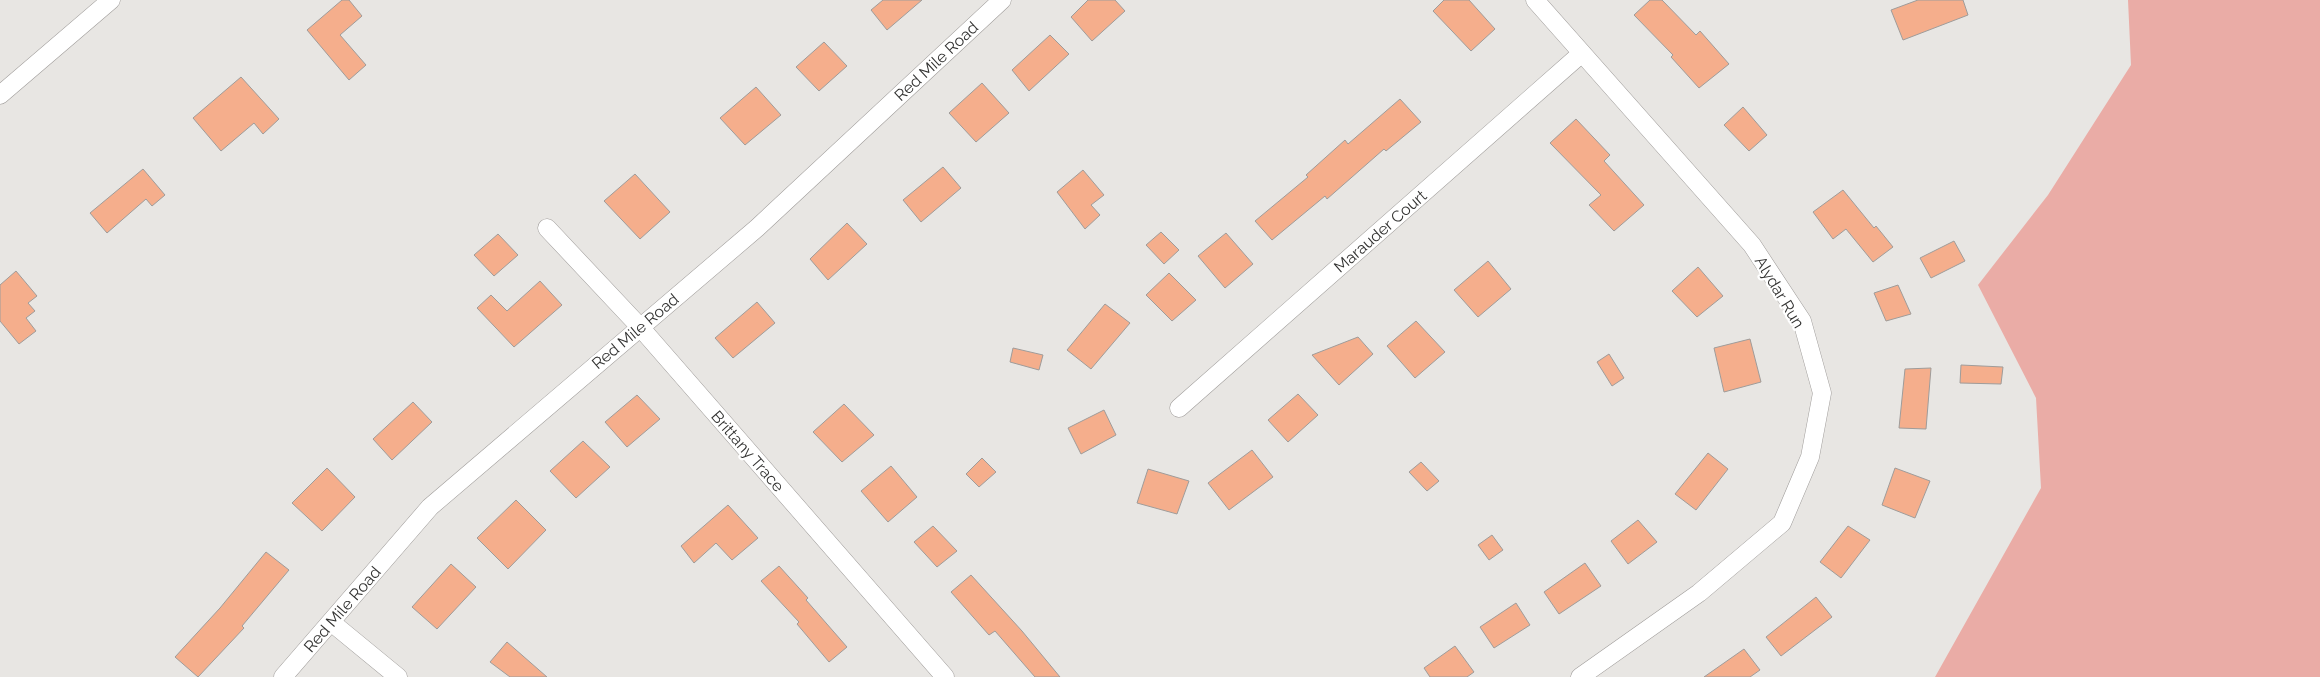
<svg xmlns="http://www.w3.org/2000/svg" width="2320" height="677" font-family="Raleway,sans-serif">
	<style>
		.green { fill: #eaaca6 }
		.building { fill: #f5ae8c; stroke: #9f9c9a }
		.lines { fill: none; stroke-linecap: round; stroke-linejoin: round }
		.minor-casing { stroke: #9f9c9a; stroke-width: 19 }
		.minor { stroke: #fff; stroke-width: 18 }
		.labels { text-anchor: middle; stroke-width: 4.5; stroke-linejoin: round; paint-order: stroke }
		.street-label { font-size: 16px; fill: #333332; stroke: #fff }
	</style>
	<rect width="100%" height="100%" fill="#e8e6e3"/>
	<!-- green -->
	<path class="green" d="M2128 0H2320V677H1935L2041 488 2036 398 1978 285 2048 195 2131 65Z"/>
	<!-- building -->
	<path class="building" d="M342 0H349L362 16 340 35 366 65 349 80 307 30Z
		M883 0H922L887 30 871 10Z
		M1088 0H1115L1125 11 1092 41 1071 17Z
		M1444 0H1469L1495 29 1471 51 1433 11Z
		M1650 0H1662L1696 35 1700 31 1729 64 1699 88 1671 57 1673 55 1634 15Z
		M1918 0H1963L1968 15 1903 40 1891 10Z
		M1050 35 1069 54 1029 91 1012 70Z
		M824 42 847 66 819 91 796 67Z
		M241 77 279 119 263 134 254 123 221 151 193 118Z
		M982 83 1009 113 976 142 949 113Z
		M756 87 781 115 745 145 720 118Z
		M1400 99 1421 122 1386 151 1384 149 1327 199 1325 196 1272 240 1255 221 1308 177 1306 175 1345 140 1348 144Z
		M1743 107 1767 135 1749 151 1724 125Z
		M1576 119 1610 155 1604 161 1644 205 1614 231 1589 205 1601 195 1550 143Z
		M943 167 961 188 921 222 903 200Z
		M143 169 165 195 152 206 146 199 107 233 90 213Z
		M1083 170 1104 195 1091 205 1100 215 1085 229 1057 192Z
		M635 174 670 212 640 239 604 201Z
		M1843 190 1874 228 1876 226 1893 247 1873 262 1846 229 1833 239 1813 212Z
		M847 223 867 244 828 280 810 259Z
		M1161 232 1179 250 1164 264 1146 245Z
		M1226 233 1253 264 1225 288 1198 256Z
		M498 234 518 255 494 276 474 255Z
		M1954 241 1965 261 1931 278 1920 258Z
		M1488 261 1511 289 1478 317 1454 290Z
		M1698 267 1723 296 1697 317 1672 291Z
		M16 271 37 296 28 303 35 311 26 318 36 331 19 344 0 321V285Z
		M1169 273 1196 300 1172 321 1146 295Z
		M540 281 562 305 514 347 477 308 491 295 507 311Z
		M1898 285 1911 314 1886 321 1874 293Z
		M757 302 775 323 733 358 715 338Z
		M1105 304 1130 323 1091 369 1067 350Z
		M1416 321 1445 352 1415 378 1387 346Z
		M1358 337 1373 354 1339 385 1312 355Z
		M1750 339 1761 382 1724 392 1714 348Z
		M1013 348 1043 355 1039 370 1010 362Z
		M1609 354 1624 378 1612 386 1597 362Z
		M1961 365 2003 367 2001 384 1960 383Z
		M1931 368 1926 429 1899 428 1905 369Z
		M1298 394 1318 415 1288 442 1268 420Z
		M637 395 660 419 627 447 605 422Z
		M413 402 432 422 392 460 373 439Z
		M844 404 874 435 842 462 813 432Z
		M1104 410 1116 435 1081 454 1068 428Z
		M583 441 610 467 576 498 550 471Z
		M1252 450 1273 477 1229 510 1208 483Z
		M1708 453 1728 469 1696 510 1675 494Z
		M982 458 996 472 979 487 966 474Z
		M1421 462 1439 481 1427 491 1409 472Z
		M891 466 917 497 888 522 861 491Z
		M327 468 355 497 322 531 292 503Z
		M1895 468 1930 481 1915 518 1882 505Z
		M1148 469 1189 481 1177 514 1137 503Z
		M516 500 546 530 508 569 477 538Z
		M728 505 758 538 732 560 716 543 694 563 681 546Z
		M1638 520 1657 542 1628 564 1611 541Z
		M933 526 957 551 937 567 914 542Z
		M1848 526 1870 540 1841 578 1820 562Z
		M1492 535 1503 550 1489 560 1478 545Z
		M266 552 289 570 242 626 244 628 198 677 175 657 220 608Z
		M1585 563 1601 586 1559 614 1544 592Z
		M451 564 476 587 437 629 412 607Z
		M779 566 808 598 806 600 847 647 829 662 797 624 799 622 761 581Z
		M971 575 1022 631 1060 677H1035L995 631 989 635 951 592Z
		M1816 597 1832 617 1781 656 1766 637Z
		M1516 603 1530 625 1494 648 1480 627Z
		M507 642 547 677H510L490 662Z
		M1455 646 1474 672 1467 677H1430L1424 668Z
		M1744 649 1760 670 1750 677H1704Z"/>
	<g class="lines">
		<!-- minor casing -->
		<g class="minor-casing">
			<path id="minor" d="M1535 0 1752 245 1802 321 1822 393 1810 457 1782 523 1699 593 1580 677
				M0 95 111 0
				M547 228 640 327 945 677
				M1179 408 1582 53
				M331 622 398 677
				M283 677 430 507 757 228 1002 0"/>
		</g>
		<!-- minor -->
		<use href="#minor" class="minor"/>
	</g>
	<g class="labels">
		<!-- street labels -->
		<g class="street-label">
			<text transform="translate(936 61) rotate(-43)" y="6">Red Mile Road</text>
			<text transform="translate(1380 231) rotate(-41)" y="6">Marauder Court</text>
			<text transform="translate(1780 292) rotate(59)" y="6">Alydar Run</text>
			<text transform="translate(635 331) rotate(-40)" y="6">Red Mile Road</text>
			<text transform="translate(748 451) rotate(49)" y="6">Brittany Trace</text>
			<text transform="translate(342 609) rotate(-49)" y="6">Red Mile Road</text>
		</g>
	</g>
</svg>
